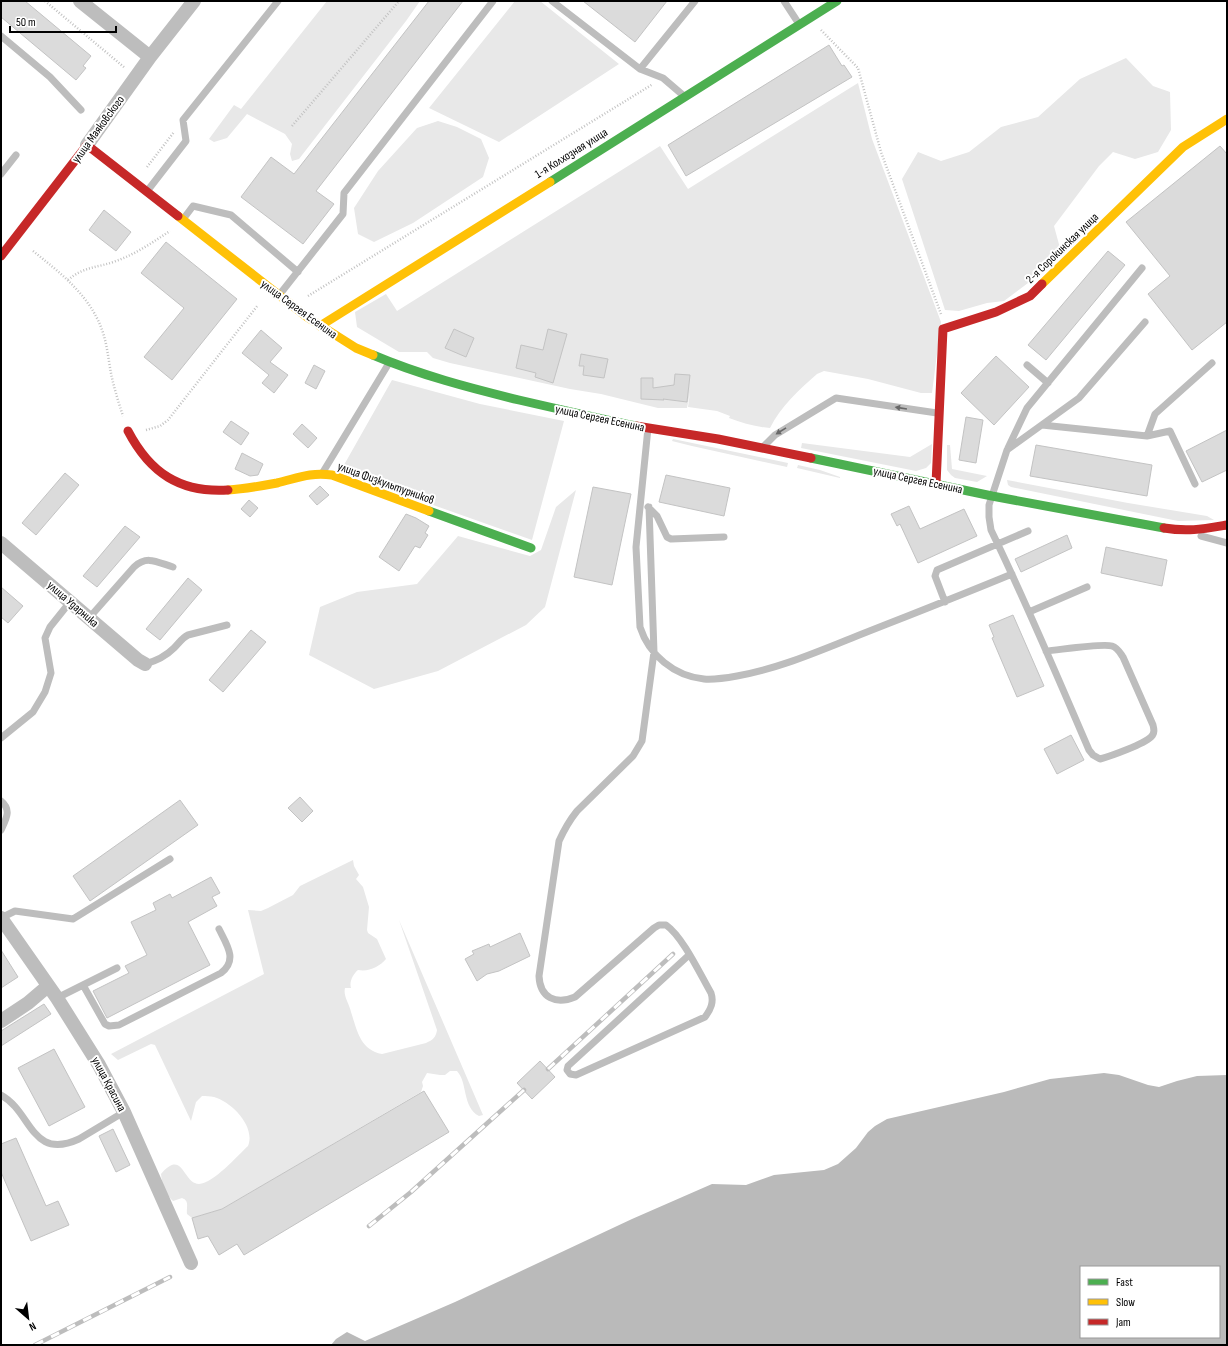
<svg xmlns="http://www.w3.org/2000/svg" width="1228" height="1346" font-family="'Sofia Sans Condensed',sans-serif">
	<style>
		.green { fill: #e8e8e8 }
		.water { fill: #bababa; fill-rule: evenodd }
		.building { fill: #dbdbdb; stroke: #c3c3c3 }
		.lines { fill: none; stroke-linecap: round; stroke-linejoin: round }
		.path { stroke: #c2c2c2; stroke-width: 2.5; stroke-dasharray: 1 2; stroke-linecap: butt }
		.lane { stroke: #bdbdbd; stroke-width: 7 }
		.street { stroke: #bdbdbd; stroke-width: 14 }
		.fast { stroke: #4caf50; stroke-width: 9 }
		.slow { stroke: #ffc107; stroke-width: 9 }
		.jam { stroke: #c62828; stroke-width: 9 }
		.rail-casing { stroke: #bdbdbd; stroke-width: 4.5 }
		.rail { stroke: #fff; stroke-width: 3; stroke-dasharray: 9; stroke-linecap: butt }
		.oneway { fill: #686868 }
		.labels { text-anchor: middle; stroke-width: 4; stroke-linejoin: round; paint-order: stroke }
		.street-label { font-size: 12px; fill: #000; stroke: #fff }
	</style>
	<rect width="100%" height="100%" fill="#fff"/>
	<!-- green -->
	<path class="green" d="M327 1H420L406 21 299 159 292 161 290 154 292 144 285 134 247 114 227 138 214 142 209 139 234 105 241 109Z
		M515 1H540L619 64 499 142 429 108Z
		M1126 58 1153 86 1170 92 1171 130 1158 152 1135 159 1113 152 1099 166 1054 226 1060 248 1040 274 1004 301 987 303 959 311 945 310 902 179 918 152 941 161 969 152 1001 127 1038 117 1080 79Z
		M858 83 872 139 941 322 932 393H921L868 379 824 371 817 374C799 390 781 406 770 428 756 427 742 423 729 418L730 416 717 411 688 407 690 392 687 408H658L601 394 570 389 450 363 433 358 427 352H399L357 327 355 312 386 294 397 311 660 146 688 189Z
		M438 121 457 127 481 139 489 158 483 177 413 223 374 242 358 234 354 208 378 171 417 128Z
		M392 380 480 404 564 421 532 540 340 472Z
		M673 439 788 463 787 467 692 446 672 441Z
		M802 443 910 457 932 444 931 463 926 468 916 471 801 448Z
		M947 445H950L952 469 987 476 977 482 955 478 951 475 947 470Z
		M798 465 820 470 840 477V478L797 468Z
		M1007 480 1128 503 1207 516 1214 520 1178 521 1011 487 1008 485Z
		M576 490 545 607 526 625 438 671 374 689 309 655 320 607 357 592 417 584 458 536 530 556 541 550 556 507Z
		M353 860 354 866 359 875 356 879 363 887 369 907 367 930 368 933 377 939 386 959C379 967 369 972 358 970 353 974 349 982 351 988H345C343 996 349 1003 351 1012 357 1030 360 1050 382 1054L426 1043C433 1040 436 1037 437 1030L399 920 483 1115 479 1116C462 1107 468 1083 457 1071H450L445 1075H440L427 1073 422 1082 423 1086 421 1092 222 1209 192 1218 187 1214C186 1207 190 1201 182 1198L173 1201C165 1194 162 1184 161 1174 183 1148 183 1184 199 1184 214 1183 237 1156 248 1146 256 1127 232 1102 214 1097 210 1096 206 1096 202 1096L196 1102 191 1121 155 1045 151 1044 118 1060 111 1054 264 974 248 910 261 911 268 908 293 895 300 886Z"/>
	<!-- water -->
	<path class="water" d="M1104 1073 1119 1075 1148 1085 1159 1087 1177 1081 1197 1076 1227 1075V1345H331L336 1339 347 1332 365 1341 455 1302 632 1219 712 1184 746 1185 774 1175 824 1170 838 1164 856 1148 868 1132 875 1126 887 1119 1004 1092 1050 1079ZM1081 1267H1219V1337H1081Z"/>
	<!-- building -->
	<path class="building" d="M1 1H25L91 56 83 66 86 68 76 80 1 17Z
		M429 1H463L316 191 334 204 303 244 241 197 271 157 294 174Z
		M583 1H667L635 42Z
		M829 45 842 66 844 65 852 77 686 176 668 145Z
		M1220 146 1227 154V322L1192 350 1148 294 1170 276 1126 222Z
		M104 210 131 232 116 251 89 230Z
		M166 242 237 299 172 380 144 357 184 308 141 273Z
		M1108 251 1125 265 1046 360 1028 345Z
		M454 329 474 338 466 357 445 348Z
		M548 329 567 334 553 383 535 377 536 373 516 368 521 345 543 350Z
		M261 330 282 348 270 362 288 375 274 393 262 383 269 375 242 353Z
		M581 354 608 359 604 378 583 375 584 366H579Z
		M996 356 1029 387 994 425 961 393Z
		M314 365 325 371 316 389 305 383Z
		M675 374 690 375 687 402 663 399 664 400 641 399V378H653V388L674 385Z
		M966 417 983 420 976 463 959 460Z
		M231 421 249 433 241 445 223 432Z
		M302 424 317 438 308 448 293 434Z
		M1227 430V470L1202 482 1186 451Z
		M1036 445 1152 465 1147 496 1030 476Z
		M242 453 263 464 258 475 250 476 235 469Z
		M65 473 79 485 36 535 22 523Z
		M666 475 730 488 724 516 659 502Z
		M320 486 329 495 317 505 309 496Z
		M593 487 631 494 612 585 574 577Z
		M249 500 258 508 250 517 241 509Z
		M909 506 920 529 964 509 977 536 918 563 900 524 897 526 891 514Z
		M406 514 416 518 429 526 425 533 428 535 420 548 415 546 399 571 379 557Z
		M125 526 140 537 97 587 83 576Z
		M1067 535 1072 548 1021 572 1015 559Z
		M1106 547 1167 560 1162 586 1101 573Z
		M188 578 202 590 160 640 146 629Z
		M1 587 23 606 8 623 1 617Z
		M1013 615 1044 686 1017 697 992 638 994 637 989 625Z
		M251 630 266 642 223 692 209 680Z
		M1071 735 1084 760 1057 774 1044 749Z
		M300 797 313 811 302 822 288 808Z
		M180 800 198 825 90 901 73 876Z
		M211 877 220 893 212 897 217 906 188 922 210 965 107 1018 93 991 129 973 125 966 147 955 131 922 156 910 153 903 170 894 172 898Z
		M520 933 530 956 499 971 487 974 477 981 465 959 474 954 472 951 489 944 490 947Z
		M1 950 18 977 1 988Z
		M44 1004 51 1014 1 1046V1031Z
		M54 1049 85 1107 49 1126 18 1068Z
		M540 1061 555 1077 532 1099 517 1083Z
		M424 1091 449 1132 244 1255 237 1244 219 1255 208 1236 198 1239 192 1218 222 1209Z
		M113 1129 130 1165 116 1172 99 1136Z
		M16 1138 46 1206 58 1201 69 1225 31 1241 1 1172V1144Z"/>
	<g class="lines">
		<!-- path -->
		<path class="path" d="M45 1 125 68
			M821 30 858 68 881 152 941 314
			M292 126 399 1
			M147 167 174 132
			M33 251C63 275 93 298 104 336 108 350 109 365 112 378 115 391 119 404 123 416
			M68 280C84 266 98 268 116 261 136 254 153 242 170 231
			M308 296 653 84
			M146 430 160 426 168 420 258 305"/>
		<!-- lane -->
		<path class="lane" d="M552 1 640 69 663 78 684 96
			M784 1 799 24
			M1 36 50 77 81 110
			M640 69 695 1
			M1 174 16 155
			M148 190 186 141 183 120 278 1
			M184 218 193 206 231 215 298 272
			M280 294 343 214 344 193 493 1
			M1027 365 1048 383
			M1042 425 1147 436 1170 431 1195 484
			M648 428 636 547 640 627C649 655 674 676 704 679 715 680 726 678 737 676 777 669 814 653 852 638 905 617 959 596 1012 574
			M1147 436 1155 414 1212 363
			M764 446 775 435 836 398 937 413
			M1008 448 1027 408 1142 268
			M323 472 389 363
			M648 507 657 516 667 537 671 539 724 537
			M649 507 654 652 642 741 633 756 577 811C569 821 564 830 559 841L539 976C540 998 556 1005 575 997L654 928 659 925H666C683 937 700 974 711 993 714 1002 711 1009 705 1017L576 1075 570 1074 567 1070 568 1066 689 955
			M1201 536 1227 543
			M945 602 935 576 937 570 1028 531
			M1029 612 1087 587
			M89 618 134 567C147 555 157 562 173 567
			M1046 651C1059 650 1102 643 1112 646 1118 648 1120 653 1123 657L1153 725C1154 729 1155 733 1151 737 1144 744 1111 756 1100 759L1093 755 1089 750C1057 676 1026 602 991 530L989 517V505L1007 450 1079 398 1145 322
			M145 664C156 661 166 656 174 648 179 643 182 638 188 635L227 625
			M1 738 33 712 45 692 51 673 45 638 50 627 70 602
			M1 801C12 810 6 819 1 830
			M1 918 15 911 73 919 170 859
			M83 985 105 1024 109 1026 119 1025 221 973C238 960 227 945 219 929
			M57 998 117 968
			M1 1095C32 1112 31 1161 79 1139L124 1112"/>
		<!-- street -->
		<path class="street" d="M80 1 150 57
			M87 145 150 57 194 1
			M1 543 138 660 145 664
			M1 918 57 998 99 1065 124 1112 191 1263
			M1 1021 28 1003 48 986"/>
		<!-- fast -->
		<path class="fast" d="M550 182 837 1
			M373 355C420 375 470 388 519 400 558 409 597 418 636 426
			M811 458 992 496 1164 528
			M429 511 531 548"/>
		<!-- slow -->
		<path class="slow" d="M178 216 307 317 356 348 373 355
			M1042 284 1183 147 1227 119
			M320 326 550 182
			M228 490C244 489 261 486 277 483 298 478 310 472 332 475L429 511"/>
		<!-- jam -->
		<path class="jam" d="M1 256 87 145 178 216
			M636 426 718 439 811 458
			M128 431C150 473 180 493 228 490
			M936 484 943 329 996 312 1030 296 1042 284
			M1164 528C1188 532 1203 529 1227 525"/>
		<!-- rail casing -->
		<g class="rail-casing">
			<path id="rail" d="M548 1069 673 954
				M369 1226 411 1192 524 1090
				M35 1345 170 1277"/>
		</g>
		<!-- rail -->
		<use href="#rail" class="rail"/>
	</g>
	<!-- one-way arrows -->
	<defs><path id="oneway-solid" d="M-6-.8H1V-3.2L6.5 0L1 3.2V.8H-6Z"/></defs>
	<g class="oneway">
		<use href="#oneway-solid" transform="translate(901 408) rotate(-171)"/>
		<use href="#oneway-solid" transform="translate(781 431) rotate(148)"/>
	</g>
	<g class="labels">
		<!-- street labels -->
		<g class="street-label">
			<text transform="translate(98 129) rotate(-54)" y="4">улица Маяковского</text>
			<text transform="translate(571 153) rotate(-32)" y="4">1-я Колхозная улица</text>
			<text transform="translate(1062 248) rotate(-44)" y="4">2-я Сорокинская улица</text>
			<text transform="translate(299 309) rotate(36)" y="4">улица Сергея Есенина</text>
			<text transform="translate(600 418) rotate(12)" y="4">улица Сергея Есенина</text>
			<text transform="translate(918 480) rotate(12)" y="4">улица Сергея Есенина</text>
			<text transform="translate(386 483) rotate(20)" y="4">улица Физкультурников</text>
			<text transform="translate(73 604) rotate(41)" y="4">улица Ударника</text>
			<text transform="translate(109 1084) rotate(62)" y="4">улица Красина</text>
		</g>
	</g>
	<!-- border -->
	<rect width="1228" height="1346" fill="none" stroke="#000000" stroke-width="4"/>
	<!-- legend -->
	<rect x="1080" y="1266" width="140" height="72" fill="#ffffff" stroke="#999999"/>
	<rect x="1088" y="1279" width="20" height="6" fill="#4caf50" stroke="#999999"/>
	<text x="1116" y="1286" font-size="12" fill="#000000">Fast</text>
	<rect x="1088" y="1299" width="20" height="6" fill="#ffc107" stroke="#999999"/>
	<text x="1116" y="1306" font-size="12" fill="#000000">Slow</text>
	<rect x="1088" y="1319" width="20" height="6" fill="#c62828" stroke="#999999"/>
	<text x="1116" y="1326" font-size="12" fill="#000000">Jam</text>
	<!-- north arrow -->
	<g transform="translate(28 1318) rotate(152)" stroke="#ffffff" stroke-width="3" paint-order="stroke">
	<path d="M0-3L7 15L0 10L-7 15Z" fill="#000000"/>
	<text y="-6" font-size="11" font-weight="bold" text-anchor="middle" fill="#000000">N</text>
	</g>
	<!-- scale -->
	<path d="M10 26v6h106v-6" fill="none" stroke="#000000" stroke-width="2"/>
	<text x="16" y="26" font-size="12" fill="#000000" stroke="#ffffff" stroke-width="3" paint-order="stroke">50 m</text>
</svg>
